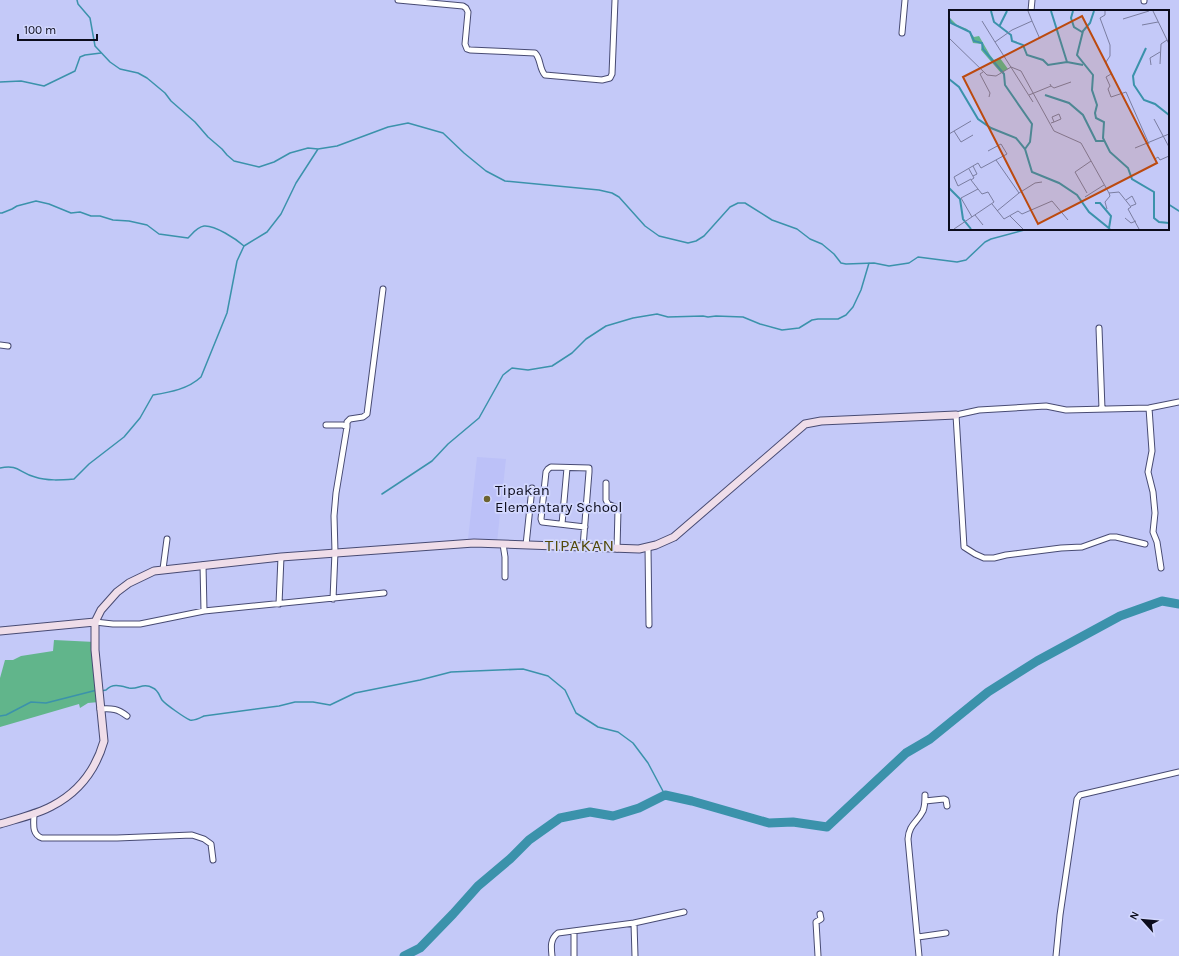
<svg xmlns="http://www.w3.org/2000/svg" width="1179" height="956" font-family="Karla,sans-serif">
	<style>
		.built { fill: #bcc1f8 }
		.green { fill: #61b58b }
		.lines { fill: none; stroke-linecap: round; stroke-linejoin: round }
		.stream { stroke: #3b92ab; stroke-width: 1.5 }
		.river { stroke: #3b92ab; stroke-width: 9 }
		.street-casing { stroke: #484b73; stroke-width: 7 }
		.secondary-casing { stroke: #484b73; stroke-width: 9 }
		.street { stroke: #fff; stroke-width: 5 }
		.secondary { stroke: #efdde9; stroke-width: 7 }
		.poi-dot { fill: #6c6330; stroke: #d2d7fd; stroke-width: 1.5 }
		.labels { text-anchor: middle; stroke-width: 3.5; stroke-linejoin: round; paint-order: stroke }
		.poi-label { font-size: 15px; fill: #0c0c1c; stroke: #d2d7fd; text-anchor: start }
		.quarter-label { font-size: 17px; letter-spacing: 1px; fill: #544a09; stroke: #d2d7fd }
		.inset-river { fill: none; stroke: #3b92ab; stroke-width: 2 }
		.inset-road { fill: none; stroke: #7a7da0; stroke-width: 1 }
		.view { fill: #bc4a0f; fill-opacity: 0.15; stroke: #bc4a0f; stroke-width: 2 }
		.inset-edge { fill: none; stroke: #0c0c1c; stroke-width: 2 }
	</style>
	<rect width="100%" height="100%" fill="#c4c9f8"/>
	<!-- built -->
	<path class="built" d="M477 457 506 459 497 542 468 539Z"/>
	<!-- green -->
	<path class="green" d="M54 640 95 642 99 702 88 703 80 708 79 704 0 727V678L5 660H13L21 656 53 651Z"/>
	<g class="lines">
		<!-- stream -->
		<path class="stream" d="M77 0 78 4 90 18 95 46 110 62 120 69 138 73 147 78 165 93 171 101 195 122 208 137 222 149 227 155 234 161 259 167 274 162 290 153 308 148 318 149 337 146 388 127 408 123 443 133 464 153 486 171 505 181 599 190 612 193 619 197 645 226 659 236 688 243 696 241 704 236 730 207 738 203H745L772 220 797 229 810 239 822 244 834 254 841 263 846 264 874 263 889 266 909 263 918 257 957 262 966 260 985 242 991 239 1028 229H1053
			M0 82 21 81 44 86 75 71 80 57 85 55 101 53
			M1168 204 1179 211
			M0 213H2L12 209 17 206 36 201 49 204 71 213 80 212 91 216H100L113 220 129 221 147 225 159 234 188 238C193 233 197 227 204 226 215 225 236 239 244 246
			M0 468C19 464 19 473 35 477 47 481 61 480 74 479L89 464 124 437 140 418 153 395C171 392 188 389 201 377L227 313 237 261 244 246 267 232 281 214 296 183 318 149
			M382 494 432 461 448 444 479 418 503 375 512 368 528 370 552 366 572 353 586 339 606 326 633 318 657 314 668 317 703 316 708 317 716 316 743 317 760 324 782 330 799 328 812 320 818 319H838L846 315 853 307 861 290 869 263
			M101 691 106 690C113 683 121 686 129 688 138 690 143 682 153 688 158 690 159 695 162 700 165 704 185 718 190 720 195 721 200 718 204 716L279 706 295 702H313L330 705 355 693 420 680 451 672 523 669 548 676 565 690 576 713 598 727 618 732 633 743 648 763 665 795
			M0 716 6 715 31 702 46 703 97 690"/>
		<!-- river -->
		<path class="river" d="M404 956 420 948 453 914 478 886 510 859 529 840 560 818 590 812 613 816 639 808 665 795 692 801 769 823 793 822 827 827 906 753 930 739 988 692 1037 661 1120 616 1162 601 1179 604"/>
		<!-- street casing -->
		<g class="street-casing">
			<path id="street" d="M398 0 463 6 466 8 468 12 465 44 467 49 470 50 535 53C541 58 539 69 545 75L602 80 610 78 612 74 615 0
				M1144 1V0
				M1031 11 1032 0
				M902 33 905 0
				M1099 328 1102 409
				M0 345 8 346
				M1149 408 1152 451 1148 472 1153 492 1155 513 1153 532 1157 542 1161 568
				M326 425H343L347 427 336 493 334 516 335 552 333 599
				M347 427V422L350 419 363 417 367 414 383 289
				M606 483V500L608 504 615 507 618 510 617 549
				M562 524 567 468
				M503 544 505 557V577
				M1145 544 1116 537H1110L1082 547 1061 548 1006 555 994 558H984L975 554 964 547 956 415 979 410 1046 406 1066 410 1149 408 1179 402
				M526 545 532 488
				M583 547 589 472V468L551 467 548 469 546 472 541 519 542 522 585 527
				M648 547 649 625
				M203 565 204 611
				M163 569 167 539
				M279 604 281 557
				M95 622 113 624H140L204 611 384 593
				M100 709C112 708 118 709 127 716
				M925 801 944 799 946 800 947 806
				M34 813C34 823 31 834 42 838H117L192 835 204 839 211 844 213 860
				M634 923 684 912
				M574 931V956
				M918 937 946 933
				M552 956C551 947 550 939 558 933L634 923 635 956
				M818 956 816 922 821 919 820 914
				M919 956 908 839C909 824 917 823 923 811 925 806 925 800 925 795
				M1056 956 1060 915 1077 799 1080 795 1179 772"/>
		</g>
		<!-- secondary casing -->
		<g class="secondary-casing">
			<path id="secondary" d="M0 631 95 622
				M0 824C16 819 38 814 52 806 79 792 96 769 104 741L95 650V622L101 610 117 592 129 583 154 571 281 557 474 543 639 549 656 545 674 537 805 424 821 421 956 415"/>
		</g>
		<!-- street -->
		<use href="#street" class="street"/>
		<!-- secondary -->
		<use href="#secondary" class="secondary"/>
	</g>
	<!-- markers -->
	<circle class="poi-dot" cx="487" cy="499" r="4"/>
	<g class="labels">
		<!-- poi labels -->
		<g class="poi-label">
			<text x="495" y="495">Tipakan<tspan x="495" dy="17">Elementary School</tspan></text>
		</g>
		<!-- quarter labels -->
		<g class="quarter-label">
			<text x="580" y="551">TIPAKAN</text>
		</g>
	</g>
	<!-- overview -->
	<g transform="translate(949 10)">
		<rect width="220" height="220" fill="#c4c9f8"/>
		<path d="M0 7 8 15 18 19 25 27 30 26 41 45 45 50 51 48 59 59 52 63 32 40 33 34 24 33 20 22 1 13Z" fill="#61b58b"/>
		<path class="inset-river" d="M42 1 45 12 62 25 63 31 74 35 78 45 94 50 99 55 118 52 134 55M102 1 118 52M124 1 122 8 125 17 133 22M145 1 141 13 134 21 128 45 144 65 143 80 148 95 146 103 147 108 155 112 154 128 161 142 179 158 183 169 205 182V208L210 212 220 213M0 8 2 13 21 22 25 31 33 33 34 39 55 64 56 75 83 114 81 132 76 139M50 17 58 1M197 38 184 66 185 75 195 90 206 94 220 105M0 69 10 77 29 109 42 118 67 128 76 139 83 162 110 173 128 185 140 202 161 219M96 85 120 93 134 105 147 131H155M0 178 11 189 14 209 22 219M146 193H151L162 206 160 218"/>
		<path class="inset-road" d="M79 1 83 11 63 20 46 32 84 92M156 1V5L151 8 161 35V46L157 52 162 64 157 67 161 76 159 79 162 87 177 82 200 134M204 1 220 34M174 9 200 1M33 11 46 32M83 11 91 29M193 15 209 12M0 28 38 65 47 66 62 57 72 61 105 121 132 133 160 183 170 182 182 197 179 199 190 219M211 54 212 34 218 30M202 55 201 48 211 42M34 62 31 64 41 83 40 87M102 76 105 78 122 72M80 85 102 76 101 74M205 109 220 137M102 113 105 112 112 109 110 104 103 107 105 112M5 121 12 132 24 125M0 124 22 111M186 138 220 124M206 149 209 147 211 150 220 146M47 150 70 183 48 201M20 159 25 168 22 170 29 179 12 188 23 207M24 166 28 164 24 156M22 169 9 176 5 167 29 153 32 158 58 144 52 134 39 141M70 183 86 173 93 172M138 183 126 162 142 151M136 187 155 175M177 190 183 186 187 194 182 196M43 194 55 209 69 201 73 204 103 191 119 210M158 199 156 192 161 186 160 183M26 205 34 215M61 206 74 219M176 208 182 213 187 211M5 219 45 192 39 182 33 184 29 179"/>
		<path class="view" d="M133 6 208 153 89 214 14 67Z"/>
		<rect width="220" height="220" class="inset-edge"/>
	</g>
	<!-- north arrow -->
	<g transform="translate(1143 920) rotate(297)" stroke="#d2d7fd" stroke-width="3" paint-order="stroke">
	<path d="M0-3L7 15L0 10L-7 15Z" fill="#0c0c1c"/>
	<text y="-6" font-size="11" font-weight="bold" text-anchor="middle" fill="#0c0c1c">N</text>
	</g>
	<!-- scale -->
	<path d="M18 34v6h79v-6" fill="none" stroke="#0c0c1c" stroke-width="2"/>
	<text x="24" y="34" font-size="12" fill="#0c0c1c" stroke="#d2d7fd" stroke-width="3" paint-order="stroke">100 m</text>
</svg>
